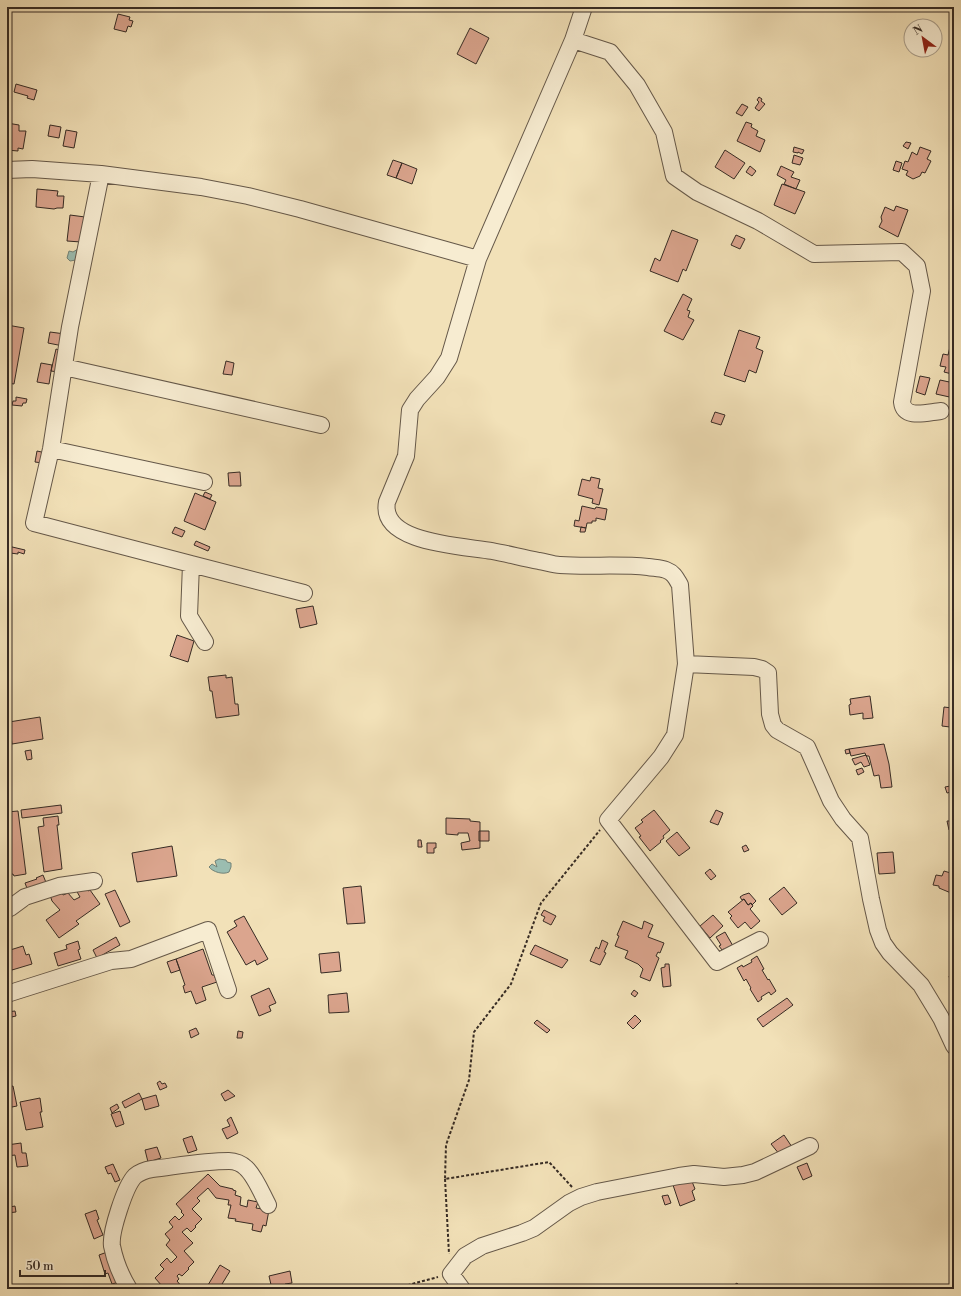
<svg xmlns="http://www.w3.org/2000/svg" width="961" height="1296" font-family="'Libre Bodoni',serif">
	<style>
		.water { fill: #9bbdb0; stroke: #738378 }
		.building { fill: #dba58e; stroke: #362b24 }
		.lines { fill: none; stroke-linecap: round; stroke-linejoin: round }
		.minor-casing { stroke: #655849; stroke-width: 18 }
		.path { stroke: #362b24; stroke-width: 2; stroke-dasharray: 3 2; stroke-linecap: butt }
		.minor { stroke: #f7ecd1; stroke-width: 16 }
	</style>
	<rect width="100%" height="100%" fill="#f2e1b8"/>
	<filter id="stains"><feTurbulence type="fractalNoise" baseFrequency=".005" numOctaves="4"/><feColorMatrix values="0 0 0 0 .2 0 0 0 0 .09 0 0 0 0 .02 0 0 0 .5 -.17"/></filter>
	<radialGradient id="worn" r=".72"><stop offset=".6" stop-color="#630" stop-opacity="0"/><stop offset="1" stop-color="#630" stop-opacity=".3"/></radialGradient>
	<!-- water -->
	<path class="water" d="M78 249 76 260 70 261 67 258 69 251 73 252Z
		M219 859 226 860 227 862 231 863V867L229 872C223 875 213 872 209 867L212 864 217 867 215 861Z"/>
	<!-- building -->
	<path class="building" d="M118 14 130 17 129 20 133 21 131 27 128 26 126 32 114 29Z
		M470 28 489 38 476 64 457 54Z
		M16 84 37 90 34 100 27 98 28 96 14 92Z
		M759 97 762 99 761 101 765 104 759 111 755 108 759 102 757 100Z
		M742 104 748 107 742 116 736 113Z
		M746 122 752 124 751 127 758 131 756 136 765 140 760 152 737 141Z
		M7 123 19 125V131H26L23 149 18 148V151L7 150Z
		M50 125 61 127 59 138 48 136Z
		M66 130 77 132 74 148 63 146Z
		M906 142 911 143 908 149 903 146Z
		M794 147 804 150 802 154 798 152V153L793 152Z
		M920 147 931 151 927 159 931 161 925 173 922 172 920 176 913 179 906 175 908 171 902 169 905 161 908 162 912 152 917 155Z
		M725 150 745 163 734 179 715 167Z
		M794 155 803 158 800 165 792 163Z
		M393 160 402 163 396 178 387 175Z
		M896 161 902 163 899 172 893 170Z
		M402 163 417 169 412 184 396 178Z
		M750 166 756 171 752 176 746 172Z
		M781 166 794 172 791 177 800 180 796 189 784 184 786 180 777 175Z
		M782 184 805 192 795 214 774 205Z
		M37 189 58 191 57 196H64L63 208H57L54 209 36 207Z
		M896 206 908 210 898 237 879 227 882 221 881 217 885 207 894 211Z
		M70 215 85 217 81 242 67 241Z
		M672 230 698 240 686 271 683 269 678 282 650 271 655 258 660 261Z
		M736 235 745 239 740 249 731 245Z
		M683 294 692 299 687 310 690 311 688 317 694 320 683 340 664 331Z
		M7 325 24 328 14 384 7 383Z
		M739 330 760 337 756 348 763 351 756 373 749 370 745 382 724 375Z
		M50 332 65 334 63 346 48 343Z
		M952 339H954V383L950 382 952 374 944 372 946 367 940 366 943 354 948 355Z
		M56 349 62 351 58 372 51 371Z
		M226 361 234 363 232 375 223 374Z
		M41 363 52 365 49 384 37 382Z
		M920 376 930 378 925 395 916 392Z
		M940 380 954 383V398L936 394Z
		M16 397 27 399 26 403H23L22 406 12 405 13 401H16Z
		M715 412 725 415 721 425 711 422Z
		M37 451 46 453 43 463 35 462Z
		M240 472 241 486H229L228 473Z
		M591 477 600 479 598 488 603 489 599 505 592 503 593 499 578 495 582 479 590 481Z
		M205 492 212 495 210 499 203 496Z
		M195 493 216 502 205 530 184 521Z
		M582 506 595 509 596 507 607 509 605 520 596 518V521H592V523H587L586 528 574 526 575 520 579 521Z
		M175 527 185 531 182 537 172 533Z
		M581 527 586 528 585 532H580Z
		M196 541 210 547 208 551 194 545Z
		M8 546 25 550 24 554 18 552V554L10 553V554H7Z
		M313 606 317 624 300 628 296 609Z
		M177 635 194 641 188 662 170 656Z
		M226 675V678L232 677 235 704H238L239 715 216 718 212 691H210L208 677Z
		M870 696 873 718 863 719V713L850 715 849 705 851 704 850 699Z
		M944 707 952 708 950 727 942 726Z
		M40 717 43 739 12 744 9 722Z
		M884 744 889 764 892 787 881 788 879 775 874 776 869 756H866L865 753 851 756 849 749Z
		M849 749 850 753 846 754 845 750Z
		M31 750 32 759 27 760 25 751Z
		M866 755 870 765 864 767 861 762 855 765 852 759Z
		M862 768 864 772 858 775 856 770Z
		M950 786 951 792 947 793 945 787Z
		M61 805 62 813 22 818 21 810Z
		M654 810 670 830 663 836 664 838 660 841 661 842 650 851 639 837 641 836 635 828 643 822 641 820Z
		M716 810 723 813 718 825 710 822Z
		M18 811 26 874 14 876 13 874 7 875V812Z
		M58 816 59 825H57L62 869 44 872 38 827 44 826 43 818Z
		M446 818 470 819V821L480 822V848L462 850 461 843 470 841 468 833H458V835L446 834Z
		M952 819H954V835H952L951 832 949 830 947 821H952Z
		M479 831H489V841H479Z
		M677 832 690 848 679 856 666 841Z
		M418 840H421L422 847H418Z
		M427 843H436V848H434V853H427Z
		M746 845 749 850 744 852 742 847Z
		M172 846 177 876 137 882 132 853Z
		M893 852 895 873 879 874 877 853Z
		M710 869 716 876 711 880 705 873Z
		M944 871 954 874 951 893 939 888V886L933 885 936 875 942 876Z
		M43 875 47 885 28 891 25 883 37 879 36 878Z
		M84 885 88 891 90 890 100 904 76 921 79 924 59 938 46 920 60 910 52 901 50 895 60 890 63 895 68 893 74 900 80 897 76 890Z
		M361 886 365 923 347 924 343 888Z
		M784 887 797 903 782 915 769 899Z
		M115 890 130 922 120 927 105 894Z
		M749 893 756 901 752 905 751 903 748 905 744 899 742 900 740 897 743 895Z
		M744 899 748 905 751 903 753 906 750 909 760 921 751 929 745 922 738 928 730 918 732 916 728 912Z
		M544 910 556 916 551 925 543 921 545 917 541 915Z
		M713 915 723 926 710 938 700 926Z
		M244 916 268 959 257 965 255 960 246 965 227 932 237 926 234 921Z
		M623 921 642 929 644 921 653 925 648 937 664 943 660 953 658 952 656 956 659 958 650 981 640 977 643 969 638 964 625 958 628 951 615 946 619 936 617 935Z
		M725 932 733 946 725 950 724 949 722 950 719 946 721 945 716 937Z
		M116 937 120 945 97 958 93 950Z
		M602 940 608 943 604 952 606 953 600 965 590 961 596 947 599 949Z
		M78 941 80 949 78 950 81 959 58 966 54 953 67 949 66 945Z
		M535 945 568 960 562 968 530 954Z
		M23 946 26 955 29 954 32 964 12 970 9 961H7V951Z
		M203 949 212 975H214L217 982 202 987 206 1000 196 1004 191 991 185 993 183 986 185 985 176 959Z
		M339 952 341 971 321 973 319 954Z
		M757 956 764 969 762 970 768 980 769 979 776 991 771 995 769 992 761 997 762 999 758 1002 750 989 751 988 746 979 744 981 737 968 742 965 743 967 752 962 751 960Z
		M176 959 180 970 171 973 167 962Z
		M665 964H669L671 986 663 987 661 968 665 967Z
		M954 975V988H952L949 976Z
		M269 988 276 1003 269 1006 271 1011 259 1016 251 996Z
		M634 990 638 993 635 997 631 994Z
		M347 993 349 1012 329 1013 328 995Z
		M787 998 793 1005 763 1027 757 1019Z
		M15 1011 16 1016 7 1018V1012Z
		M635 1015 641 1021 633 1029 627 1023Z
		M537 1020 550 1030 547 1033 534 1023Z
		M196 1028 199 1034 191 1038 189 1031Z
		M238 1031 243 1032 242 1038H237Z
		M160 1081 162 1084 165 1083 167 1087 160 1090 157 1083Z
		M13 1086 17 1106 7 1108V1087Z
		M228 1090 235 1096 225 1101 221 1094Z
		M139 1093 142 1099 125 1108 122 1102Z
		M156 1095 159 1106 145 1110 142 1099Z
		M40 1098 42 1112H40L43 1127 26 1130 20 1102Z
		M117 1104 119 1108 112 1113 110 1108Z
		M120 1111 124 1124 116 1127 111 1114Z
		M231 1117 238 1133 227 1139 222 1129 230 1126 227 1120Z
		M784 1135 792 1147 780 1155 771 1144Z
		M192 1136 197 1150 188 1153 183 1139Z
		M21 1143 22 1153H26L28 1166 17 1167 15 1155 7 1156V1145Z
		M157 1147 161 1158 148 1162 145 1150Z
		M807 1163 812 1176 803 1180 797 1167Z
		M113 1164 120 1180 115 1182 111 1173 108 1174 105 1167Z
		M208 1174 220 1186 233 1189V1190L236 1191 235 1195 241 1197 240 1205 247 1207 248 1200 258 1202 256 1208 269 1210 266 1226 263 1225 261 1232 252 1230 253 1224 235 1221 236 1219 228 1218 231 1205H228L229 1200 216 1198 208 1188 197 1198 200 1201 192 1209 202 1219 195 1226 196 1227 191 1232 187 1228 182 1232 193 1243 184 1251 194 1262 188 1268 189 1269 182 1276 179 1274 177 1276 179 1279 177 1281 182 1287 180 1289H159L162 1286 155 1278 164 1269 160 1265 167 1258 171 1263 177 1257 166 1245 170 1240 165 1234 173 1227 169 1222 175 1216 179 1220 184 1215 181 1212 182 1211 176 1204Z
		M691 1179 695 1189 692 1191 695 1200 680 1206 673 1185Z
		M668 1195 671 1203 665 1205 662 1196Z
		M7 1203H9L10 1207 15 1206 16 1212 7 1213Z
		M96 1210 99 1219 97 1220 103 1235 94 1239 85 1214Z
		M110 1251 119 1282 112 1284 108 1273 105 1274 99 1255Z
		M220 1265 230 1271 219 1289H215L208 1285Z
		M290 1271 292 1283 285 1284 286 1289H272L269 1276Z
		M737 1283 741 1289H728Z"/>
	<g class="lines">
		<!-- minor casing -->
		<g class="minor-casing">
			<path id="minor" d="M584 7 573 40 610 52 637 85 664 132 674 176 697 192 758 221 814 254 902 252 917 266 922 291 902 402C904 420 928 412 941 411
				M573 40 478 259 449 358 437 377 417 399 410 410 406 456 387 502C379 544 465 546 492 551 508 554 523 558 539 561 546 562 553 565 560 565 589 567 619 564 648 567 654 568 661 568 666 570 674 573 676 578 680 585L686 664 675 735 661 757 608 820 717 962 760 940
				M7 170 32 169 101 174 201 187 248 196 300 209 478 259
				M101 174 70 327 51 449 34 523 191 564 189 616 205 642
				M64 367 321 425
				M51 449 204 482
				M191 564 304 593
				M686 664 754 667 762 669 768 673 770 714 773 725 777 730 807 747 831 801 843 819 860 838 871 899 878 930 883 943 890 953 921 985 941 1018 954 1046
				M7 908H10L25 897 59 886 94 881
				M7 994 111 961 131 959 208 930 228 990
				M129 1289C121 1276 115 1261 112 1246 110 1233 125 1186 135 1176 140 1172 146 1170 152 1169 177 1166 204 1161 229 1161 235 1161 242 1164 246 1168 255 1176 262 1194 268 1205
				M462 1289 451 1274 465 1256 482 1246 522 1233 534 1228 569 1203 581 1197 597 1192 679 1176 694 1174 724 1177 743 1175 755 1172 810 1146"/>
		</g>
		<!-- path -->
		<path class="path" d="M445 1179 449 1254
			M572 1187 549 1162 445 1179 446 1145 469 1080 474 1032 511 984 541 903 600 830
			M393 1289 438 1277"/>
		<!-- minor -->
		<use href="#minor" class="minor"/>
	</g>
	<!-- margin -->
	<rect width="961" height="1296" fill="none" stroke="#f2e1b8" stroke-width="24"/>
	<rect x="8" y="8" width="945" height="1280" fill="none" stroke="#362b24" stroke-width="2"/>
	<rect x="12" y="12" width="937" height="1272" fill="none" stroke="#362b24"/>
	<!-- north arrow -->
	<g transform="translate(923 38) rotate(328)"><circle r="19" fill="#f7ecd1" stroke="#aa9f8c"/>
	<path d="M0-3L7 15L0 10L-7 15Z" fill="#8f2418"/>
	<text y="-6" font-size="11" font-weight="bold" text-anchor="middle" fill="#362b24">N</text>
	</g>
	<!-- scale -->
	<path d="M20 1270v6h85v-6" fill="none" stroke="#362b24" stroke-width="2"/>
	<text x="26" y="1270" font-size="12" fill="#362b24" stroke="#f7ecd1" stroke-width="3" paint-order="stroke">50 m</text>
	<rect width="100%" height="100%" filter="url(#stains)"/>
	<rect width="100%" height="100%" fill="url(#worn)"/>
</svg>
